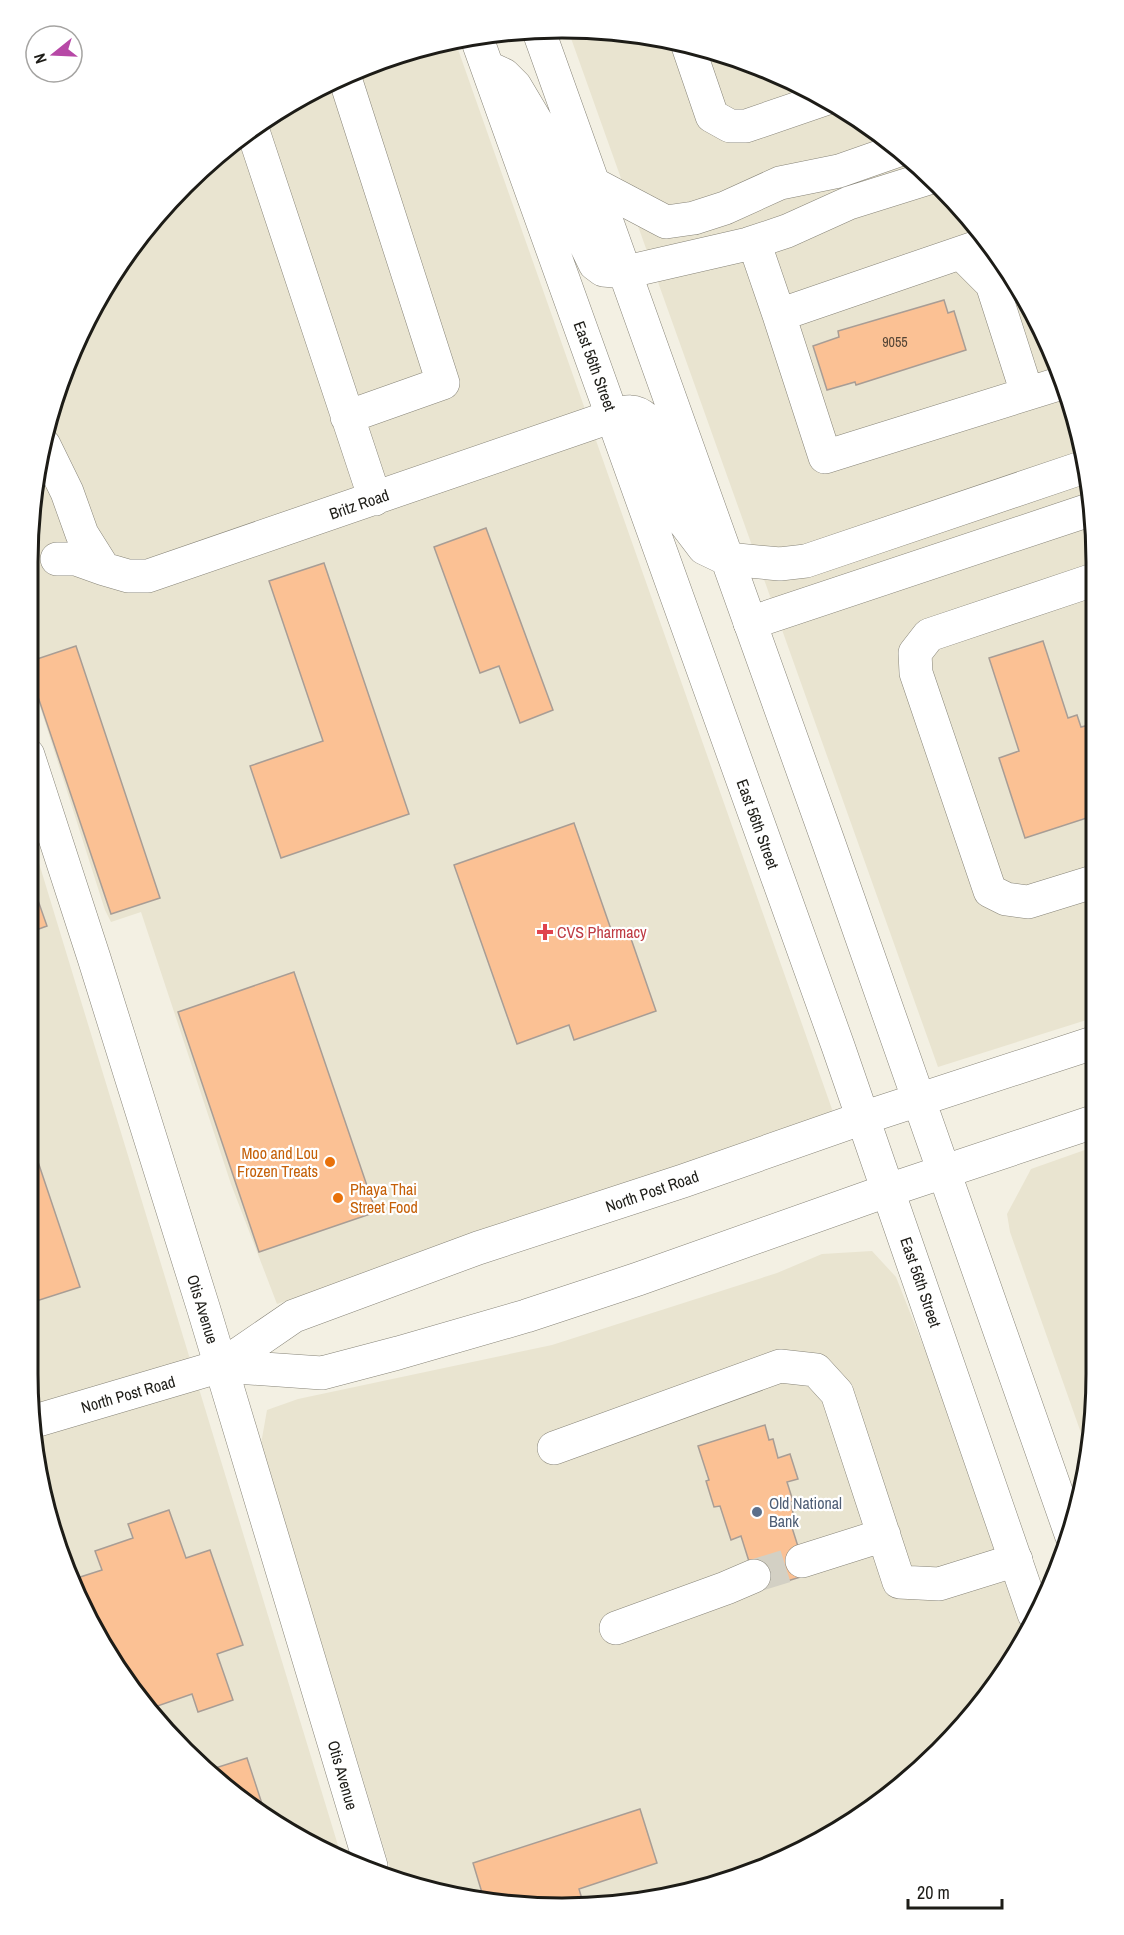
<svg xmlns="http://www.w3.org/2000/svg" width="1124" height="1935" font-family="'Archivo Narrow',sans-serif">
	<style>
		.built { fill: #e9e4d0 }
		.building { fill: #fbc194; stroke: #a89d95; stroke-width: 1.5 }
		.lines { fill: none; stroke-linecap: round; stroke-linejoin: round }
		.minor-tunnel { stroke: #d3d0c4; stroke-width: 33; stroke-dasharray: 33 16; stroke-linecap: butt }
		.minor-casing { stroke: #878478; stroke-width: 34 }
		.major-casing { stroke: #878478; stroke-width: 34 }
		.minor { stroke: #fff; stroke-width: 33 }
		.major { stroke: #fff; stroke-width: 33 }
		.health-dot { fill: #e0444e; stroke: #fff; stroke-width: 2 }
		.food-dot { fill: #e8710a; stroke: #fff; stroke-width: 2 }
		.service-dot { fill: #5c6f8a; stroke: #fff; stroke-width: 2 }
		.labels { text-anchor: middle; stroke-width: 4.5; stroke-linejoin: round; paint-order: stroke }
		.number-label { font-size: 14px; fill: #544536 }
		.street-label { font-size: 16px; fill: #1d1c17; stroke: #fff }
		.health-label { font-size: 16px; fill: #be3a42; stroke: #fff; text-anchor: start }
		.food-label { font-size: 16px; fill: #c56008; stroke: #fff; text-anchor: end }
		.service-label { font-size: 16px; fill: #4e5e75; stroke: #fff; text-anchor: start }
		.rim { fill: none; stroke: #1d1c17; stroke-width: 3 }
	</style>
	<rect width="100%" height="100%" fill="#f3f0e3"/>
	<!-- built -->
	<path class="built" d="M567 27 666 37 766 68 859 117 941 184 1025 294 1069 390 1096 527V1017L938 1067Z
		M454 38 833 1112 277 1304 231 1184 141 912 111 922 105 910 28 669V527L56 390 117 265 183 184 264 117 357 68Z
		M28 827 340 1852 264 1818 137 1698 55 1545 27 1373Z
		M1096 1146V1408L1087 1450 1010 1232 1007 1214 1031 1169Z
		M872 1251 896 1277 928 1358 1024 1636 1007 1670 888 1797 766 1867 597 1907 423 1890 392 1875 261 1444 267 1410 298 1399 552 1345 777 1273 822 1254Z"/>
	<!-- building -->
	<path class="building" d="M944 300 948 313 954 311 966 350 856 385 855 382 827 390 813 346 839 337 838 331Z
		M486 528 553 710 520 723 499 666 480 673 434 547Z
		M324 563 409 814 281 858 250 766 323 741 269 581Z
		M1043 641 1068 718 1077 715 1081 727 1093 724 1096 734V815L1025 838 999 758 1019 751 989 658Z
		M76 646 160 898 111 914 28 667V662Z
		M574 823 613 935 628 930 656 1011 574 1040 569 1025 517 1044 454 865Z
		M28 872 47 926 28 933Z
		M294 972 376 1212 259 1252 178 1012Z
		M27 1129 80 1287 27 1304Z
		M765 1425 769 1440 773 1439 778 1458 790 1454 798 1479 787 1482 793 1501 790 1502 794 1516 789 1518 807 1575 758 1590 741 1536 731 1540 720 1506 714 1507 706 1481 709 1480 698 1446Z
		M169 1510 186 1558 210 1550 243 1645 217 1654 233 1700 198 1712 192 1694 149 1709 137 1698 74 1579 102 1570 95 1551 133 1538 128 1524Z
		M247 1758 267 1819 212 1769Z
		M640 1809 657 1863 579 1889 584 1906 483 1896 473 1863Z"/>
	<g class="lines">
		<!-- minor-tunnel -->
		<path class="minor-tunnel" d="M754 1576 802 1561"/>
		<!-- minor casing -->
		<g class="minor-casing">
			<path id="minor" d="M687 43 712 116 730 126H746L825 99
				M344 75 443 383 347 417
				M252 128 375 499
				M594 184 666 222 694 218 725 208 780 183 839 171 899 150
				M754 242 779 315 986 244
				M961 253 992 284 1027 393
				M626 272 748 244 787 231 849 203 932 177
				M779 315 825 457 1065 382
				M44 445 67 492 82 534 104 569 128 576H148L613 416
				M57 559H76L104 569
				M727 559 780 564 806 561 1084 467
				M1096 579 929 635 915 653 916 673 990 891 1006 899 1028 902 1096 881
				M750 623 1092 509
				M28 755 94 958 204 1310 371 1866
				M221 1366 322 1373 398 1353 526 1316 638 1279 889 1190
				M35 1421 221 1366 294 1316 478 1248 683 1181 863 1118
				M554 1448 780 1366 816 1370 837 1393 899 1582 939 1584 1016 1560
				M802 1561 884 1535
				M616 1628 726 1588 754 1576"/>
		</g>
		<!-- major casing -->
		<g class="major-casing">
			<path id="major" d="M538 29 828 841 1071 1534
				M476 36 838 1046 1034 1614
				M491 69 504 75 515 86 540 128 577 227 595 264 603 270 626 272
				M613 416C627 411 635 409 646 419L685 523 704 548 727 559
				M863 1118 1096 1042
				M889 1190 1096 1121"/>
		</g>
		<!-- minor -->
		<use href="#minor" class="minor"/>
		<!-- major -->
		<use href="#major" class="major"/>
	</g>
	<!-- markers -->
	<path class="health-dot" d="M542 923h6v6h6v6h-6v6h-6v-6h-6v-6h6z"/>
	<g class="food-dot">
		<circle cx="330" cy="1162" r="6"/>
		<circle cx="338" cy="1198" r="6"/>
	</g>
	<circle class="service-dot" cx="757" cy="1512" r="6"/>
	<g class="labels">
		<!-- number labels -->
		<g class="number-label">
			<text x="895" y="347">9055</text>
		</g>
		<!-- street labels -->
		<g class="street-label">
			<text transform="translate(595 366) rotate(70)" y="6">East 56th Street</text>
			<text transform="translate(359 504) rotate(-19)" y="6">Britz Road</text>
			<text transform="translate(758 824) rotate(70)" y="6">East 56th Street</text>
			<text transform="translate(652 1191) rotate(-19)" y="6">North Post Road</text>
			<text transform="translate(921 1282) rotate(71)" y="6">East 56th Street</text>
			<text transform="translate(203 1309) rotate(73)" y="6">Otis Avenue</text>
			<text transform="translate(128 1394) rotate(-16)" y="6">North Post Road</text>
			<text transform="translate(343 1775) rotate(74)" y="6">Otis Avenue</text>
		</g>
		<!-- health labels -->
		<g class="health-label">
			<text x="557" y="938">CVS Pharmacy</text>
		</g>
		<!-- food labels -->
		<g class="food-label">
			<text x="318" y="1159">Moo and Lou<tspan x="318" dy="18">Frozen Treats</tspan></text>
			<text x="350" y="1195" text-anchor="start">Phaya Thai<tspan x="350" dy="18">Street Food</tspan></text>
		</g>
		<!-- service labels -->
		<g class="service-label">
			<text x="769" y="1509">Old National<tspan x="769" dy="18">Bank</tspan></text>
		</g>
	</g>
	<!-- crop -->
	<path d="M0 0H1124V1935H0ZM562 38H562A524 524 0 0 1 1086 562V1374A524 524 0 0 1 562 1898H562A524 524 0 0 1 38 1374V562A524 524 0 0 1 562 38Z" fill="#fff" fill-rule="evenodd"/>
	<path class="rim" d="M562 38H562A524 524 0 0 1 1086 562V1374A524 524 0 0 1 562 1898H562A524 524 0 0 1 38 1374V562A524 524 0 0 1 562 38Z"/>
	<!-- north arrow -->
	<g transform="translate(54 54) rotate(252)"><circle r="28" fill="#ffffff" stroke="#a5a4a2" stroke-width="1.5"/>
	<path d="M0-4.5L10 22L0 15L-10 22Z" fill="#b748a6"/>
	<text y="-9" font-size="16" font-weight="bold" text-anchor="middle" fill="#1d1c17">N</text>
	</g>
	<!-- scale -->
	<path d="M908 1899v9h94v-9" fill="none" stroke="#1d1c17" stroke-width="3"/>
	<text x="917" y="1899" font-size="18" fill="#1d1c17" stroke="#ffffff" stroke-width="4.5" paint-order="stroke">20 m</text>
</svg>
